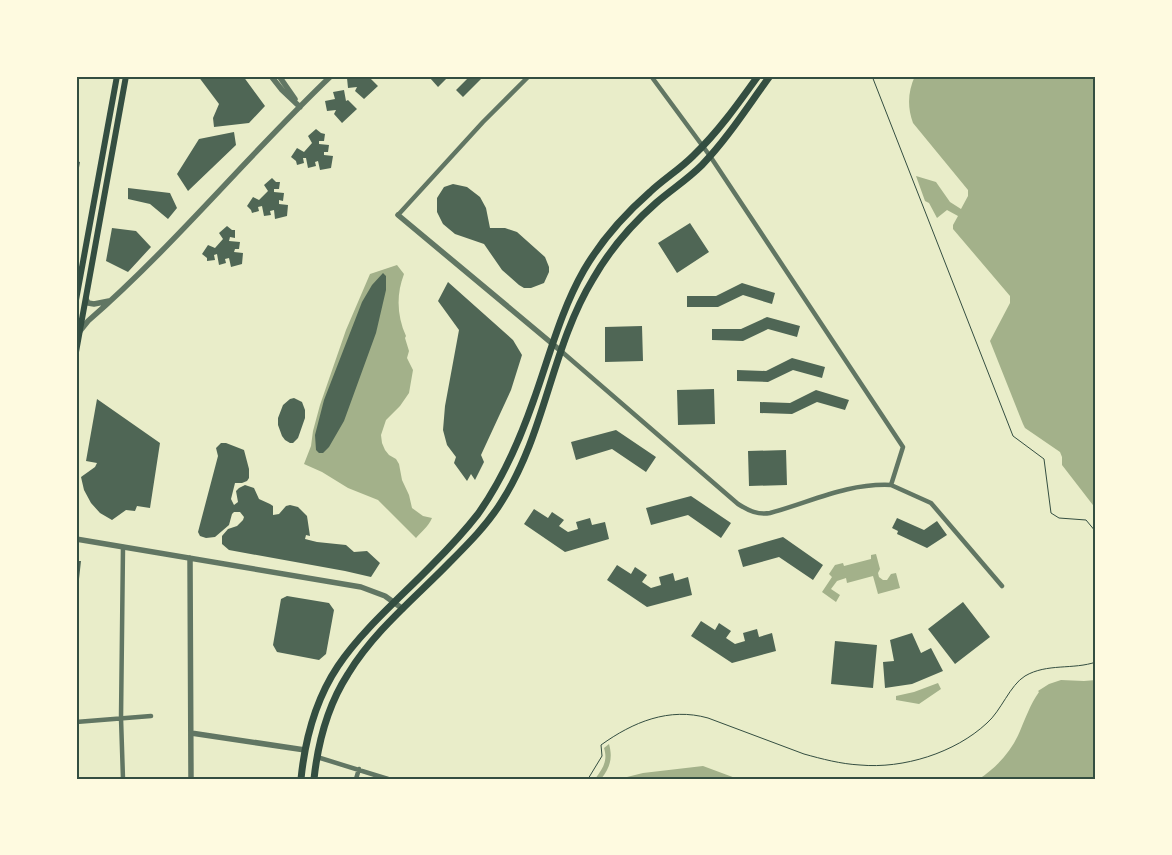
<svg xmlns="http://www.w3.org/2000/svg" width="1172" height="855" font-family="Roboto,sans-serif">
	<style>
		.water { fill: #a3b18a }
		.building { fill: #4f6655 }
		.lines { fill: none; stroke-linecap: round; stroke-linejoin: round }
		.path { stroke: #344e41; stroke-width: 1 }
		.minor { stroke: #617663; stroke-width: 4.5 }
		.tertiary { stroke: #617663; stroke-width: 5.5 }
		.secondary { stroke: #344e41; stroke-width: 6 }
		.primary { stroke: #344e41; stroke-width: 7 }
		.neatline { fill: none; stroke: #344e41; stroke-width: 2 }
	</style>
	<rect width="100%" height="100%" fill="#e9edc9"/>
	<!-- water -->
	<path class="water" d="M915 76H1096V509L1062 465V457L1060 452 1025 428 1023 424 990 341 1010 303V296L953 229V225L958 216 947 210 937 218 929 203 925 201 916 176 936 182 950 202 961 209 968 196V190L913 123C907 107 908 91 915 76Z
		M397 265 404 274C396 295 397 316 406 336L405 338 409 351 407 358 413 370 409 393 400 406 386 420 381 435 382 443 385 450 389 455 396 459 399 464 402 480 409 495 412 508 423 516 432 518C428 527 422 531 416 538L378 500 348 488 322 472 304 464 311 446 313 431 320 405 346 330 370 274Z
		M876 554 880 569 878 573 879 577 883 580H887L891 574 896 573 900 588 878 594 873 576 847 583 846 578 837 581 831 589 840 595 836 602 822 592 832 577 829 574 835 565 843 563 844 566 871 559V555Z
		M1061 680 1084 681 1096 680V779H979C997 767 1012 751 1020 731 1026 717 1030 705 1039 692L1038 691 1049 684Z
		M938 683 941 689 919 704 896 700V696L914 692Z
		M609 744C613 758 610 768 601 779H595C603 768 608 761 604 748Z
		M703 766 738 779H619L643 773Z"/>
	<!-- building -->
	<path class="building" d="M198 76H243L265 106 249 123 214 127 213 118 219 104Z
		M355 76H367V78L369 77 378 86 364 99 355 91 357 87 348 88 347 78Z
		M432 76H449L438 87 430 78Z
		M470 76H484L463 97 456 90Z
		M344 90 346 101 348 100 357 109 342 123 334 114 336 110 327 111 325 101 335 99 333 92Z
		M316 129 321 133 325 134 324 141H319V144L329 145 328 152H324V155L333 156 331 168 320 170 318 161 315 162 316 166 308 168 306 158H303L304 163 297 165 296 161 291 157 297 148 304 152 312 143 308 136Z
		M234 132 236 145 188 191 177 174 199 139Z
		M76 161 80 162 77 179H76Z
		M272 178 276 182H280L279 189H274V192L284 193 283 201 279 200V204L288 205 287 216 275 219 274 210 270 211 271 215 264 216 262 206 258 207 259 211 252 213 251 210 247 206 253 197 259 200 268 191 264 185Z
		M453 184 467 187 480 197 486 208 490 228H505L517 232 545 257 549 267V272L544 283 531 288H524L519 285 502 270 484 244 455 234 443 224 437 212V198L444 187Z
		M128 188 170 193 177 208 168 219 150 204 128 199Z
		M690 223 709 252 677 273 658 243Z
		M227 226 232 230H235V238L230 237 229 241 240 242 239 249H235L234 252 243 253 242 264 231 267 229 258 225 259 226 263 219 265 217 254 214 255 215 260 207 261V258L202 254 208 245 215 248 223 239 219 233Z
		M112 228 136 231 151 247 128 272 106 261Z
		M383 273 386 276V290L376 333 344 421 329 447 323 453H319L316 450 315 435 324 400 362 302 372 285Z
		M448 282 513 340 522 355 511 390 481 455 484 462 475 480 471 474 467 481 454 463 456 457 447 445 443 430 445 406 459 330 438 301Z
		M742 283 775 293 772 304 743 295 718 307H687V296H716Z
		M767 317 800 326 797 337 768 329 743 341 712 340V329H741Z
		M642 326 643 361 605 362V327Z
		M792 358 825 367 822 378 793 370 768 382 737 381V370L766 371Z
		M714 389 715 424 678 425 677 390Z
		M816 390 849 400 845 410 817 402 792 414 760 413V402L790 403Z
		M294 398 302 402 305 410V418L298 438 293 443H290L285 440 282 436 278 425V418L283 405 290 399Z
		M97 399 160 443 150 508 137 506 135 511 126 510 112 520 100 513 91 503 84 490 81 477 95 467 97 463 86 461Z
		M616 430 656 457 646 472 612 449 576 460 571 442Z
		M221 443H226L244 450 249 469V478L247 481 242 483H235L231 499 234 505 238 502 236 491 239 488 245 485 254 488 259 499 270 504 273 506V515L279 514 286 506 290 505 298 507 307 516 310 536 306 535 305 539 317 542 346 545 354 552 367 551 380 563 371 577 345 571 229 550 222 544V536L228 529 237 526 243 520 244 517 240 512H234L232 514 229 525 215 537 206 538 200 536 198 532 218 456 216 448Z
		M786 450 787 485 749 486 748 451Z
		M691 496 731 523 721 538 688 515 651 525 646 508Z
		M534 509 548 518 552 512 564 520 559 526 568 532 578 529 576 522 590 518 592 525 605 522 609 539 565 552 524 524Z
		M897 518 924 530 937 521 947 535 927 548 897 534 898 531 892 528Z
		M783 537 823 565 813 580 779 557 743 567 738 550Z
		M76 561H81L79 579H76Z
		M617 565 631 574 635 567 647 575 642 582 651 588 661 585 659 577 673 573 675 581 688 577 692 595 647 607 607 580Z
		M287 596 329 603 334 610 326 654 319 660 277 652 273 645 281 599Z
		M963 602 990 637 955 664 928 629Z
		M701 621 715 630 719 623 731 631 726 638 735 644 745 641 743 633 757 629 759 637 772 633 776 651 732 663 691 636Z
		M912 633 921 653 931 648 943 671 912 684 885 688 883 662 894 661 890 640Z
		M835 641 877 645 873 688 831 684Z"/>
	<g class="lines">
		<!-- path -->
		<path class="path" d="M872 76 1013 436 1044 459 1051 513 1059 518 1086 520 1096 532
			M588 779 602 756 601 745C633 722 669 707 708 718L804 754C822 759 841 764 860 765 903 769 955 753 987 723 1001 711 1010 685 1025 676 1047 663 1073 670 1096 662"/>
		<!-- minor -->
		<path class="minor" d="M398 215 483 122 529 76
			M561 351 738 504C749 511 758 515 770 513 811 502 847 483 891 485L903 447 710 156 651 76
			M891 485 931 503 1002 586
			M76 722 151 716
			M317 757 388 779
			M123 779 121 718 123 547
			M356 779 359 769"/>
		<!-- tertiary -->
		<path class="tertiary" d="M271 76 282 90 300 107
			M279 76 295 99
			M398 215 561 351
			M86 299 88 303 94 304 109 301
			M80 331 88 321C175 245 248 155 331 76
			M76 539 361 587 385 596 403 609
			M190 558 191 779
			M191 733 305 750"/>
		<!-- secondary -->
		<path class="secondary" d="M76 300 117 76
			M76 352 126 76"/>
		<!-- primary -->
		<path class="primary" d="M301 779C305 739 316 699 338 666 363 629 401 597 432 565 448 549 464 532 478 514 502 480 519 442 533 402 549 358 560 312 584 270 601 241 625 214 650 192 664 179 680 169 693 156 718 132 738 104 758 76
			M314 779C318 742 328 705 348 674 374 631 415 598 449 563 468 544 488 524 502 501 546 432 551 348 593 279 609 251 632 224 656 203 671 190 688 179 702 165 728 138 748 106 770 76"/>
	</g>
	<!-- border -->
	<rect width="1172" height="855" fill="none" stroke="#fefae0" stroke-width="155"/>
	<rect x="78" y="78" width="1016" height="700" class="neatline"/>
</svg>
